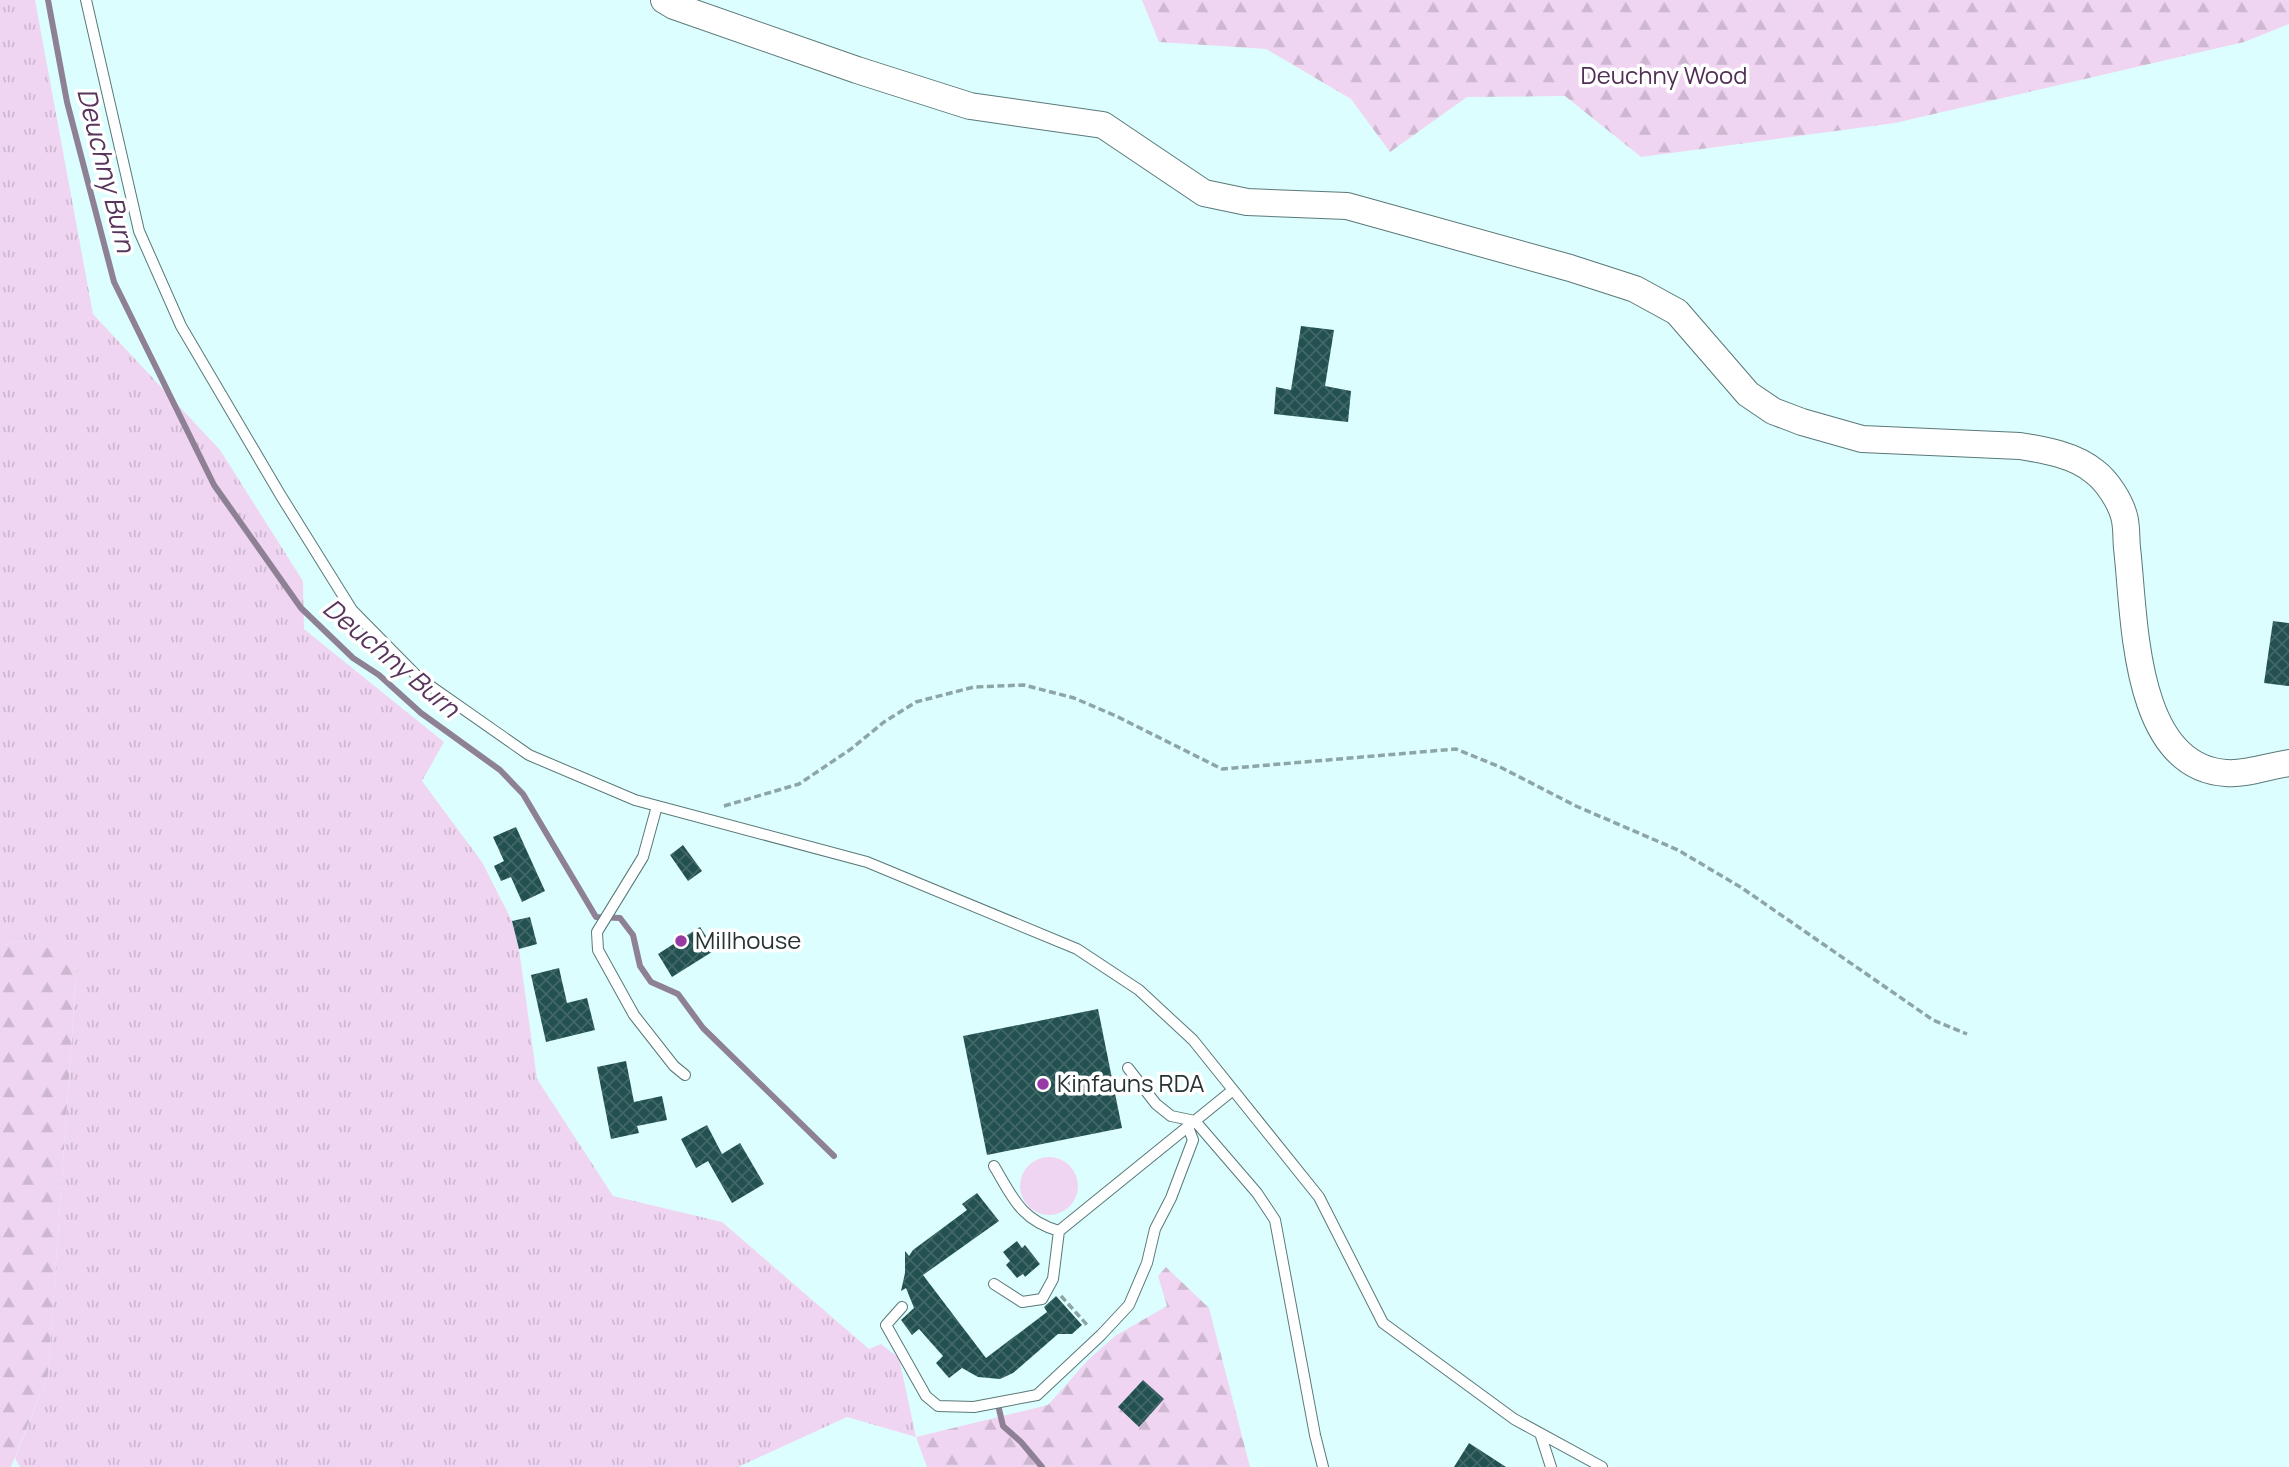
<svg xmlns="http://www.w3.org/2000/svg" width="2289" height="1467" font-family="Manrope,sans-serif">
	<style>
		.grass { fill: url(#grass-tufts) }
		.forest { fill: url(#forest-firs) }
		.garden { fill: #f0d5f3 }
		.lines { fill: none; stroke-linecap: round; stroke-linejoin: round }
		.stream { stroke: #8f8195; stroke-width: 6 }
		.building { fill: url(#building-cross-hatch) }
		.service-casing { stroke: #5a7878; stroke-width: 12 }
		.tertiary-casing { stroke: #5a7878; stroke-width: 28 }
		.path { stroke: #8da5a5; stroke-width: 3.5; stroke-dasharray: 7 3.5; stroke-linecap: butt }
		.service { stroke: #fff; stroke-width: 10 }
		.tertiary { stroke: #fff; stroke-width: 26 }
		.poi-dot { fill: #973aa4; stroke: #fff; stroke-width: 2.5 }
		.labels { text-anchor: middle; stroke-width: 7; stroke-linejoin: round; paint-order: stroke }
		.park-label { font-size: 24px; fill: #512e55; stroke: #fff }
		.poi-label { font-size: 24px; fill: #273434; stroke: #fff; text-anchor: start }
		.water-label { font-size: 26px; font-style: italic; fill: #58355c; stroke: #fff }
	</style>
	<defs>
		<pattern id="grass-tufts" width="24" height="20" patternUnits="userSpaceOnUse" patternTransform="scale(1.75)"><rect width="24" height="20" fill="#f0d5f3"/><path d="M3 7l-1-3M5 7V3M7 7l1-3M15 17l-1-3M17 17v-4M19 17l1-3" fill="none" stroke="#ceb7d1"/></pattern>
		<pattern id="forest-firs" width="22" height="20" patternUnits="userSpaceOnUse" patternTransform="scale(1.75)"><rect width="22" height="20" fill="#f0d5f3"/><path d="M5 1l3.5 6h-7zM16 11l3.5 6h-7z" fill="#ceb7d1"/></pattern>
		<pattern id="building-cross-hatch" width="8" height="8" patternUnits="userSpaceOnUse" patternTransform="scale(1.75)"><rect width="8" height="8" fill="#235050"/><path d="M0 0l8 8M0 8l8-8" fill="none" stroke="#426767"/></pattern>
	</defs>
	<rect width="100%" height="100%" fill="#ddfefe"/>
	<!-- grass -->
	<path class="grass" d="M0 0H35L93 314 220 450 303 581 304 629 444 742 422 781 482 862 512 921 519 949 537 1079 613 1196 722 1222 869 1349 881 1344 899 1358 916 1437 847 1417 738 1467H20L15 1458 48 1375 77 965 32 939 0 946Z"/>
	<!-- forest -->
	<path class="forest" d="M1142 0H2289V24L2244 42 1895 123 1641 157 1565 96 1467 97 1390 152 1351 99 1266 49 1159 42Z
		M32 939 77 964 48 1375 11 1467H0V946Z
		M1166 1267 1209 1308 1250 1467H927L916 1437 1048 1405 1088 1360 1115 1336 1167 1306 1158 1276Z"/>
	<!-- garden -->
	<path class="garden" d="M1020 1186a29 29 0 1 1 58 0a29 29 0 1 1-58 0Z"/>
	<g class="lines">
		<!-- stream -->
		<path class="stream" d="M48 0 67 102 114 282 214 485 301 608 353 658 379 675 421 713 500 770 523 794 596 917 620 918 633 935 640 966 651 982 678 994 703 1028 834 1156
			M999 1409 1003 1426 1021 1442 1042 1467"/>
	</g>
	<!-- building -->
	<path class="building" d="M1301 326 1334 330 1325 386 1351 391 1348 422 1274 414 1276 387 1291 390Z
		M2273 621 2289 623V686L2264 683Z
		M516 827 545 891 522 902 511 877 501 881 494 866 504 861 493 837Z
		M683 845 702 871 688 881 670 855Z
		M530 917 537 944 519 949 512 921Z
		M700 927 715 950 672 977 658 954Z
		M559 968 567 1003 587 998 595 1030 546 1042 531 975Z
		M1098 1009 1122 1128 987 1155 963 1036Z
		M626 1061 634 1102 662 1096 667 1120 637 1126 639 1133 611 1139 597 1067Z
		M707 1125 722 1154 740 1143 764 1184 732 1203 708 1161 696 1168 681 1139Z
		M977 1193 999 1221 923 1275 986 1358 1047 1312 1044 1307 1056 1296 1082 1325 1072 1334H1058L1013 1373 1000 1379 978 1377 962 1368 949 1378 936 1363 943 1356 919 1329 912 1335 901 1320 914 1308 906 1288 901 1291 905 1273V1251L909 1256 913 1250 967 1210 962 1204Z
		M1017 1241 1022 1248 1025 1245 1040 1264 1025 1277 1023 1274 1017 1278 1006 1265 1010 1261 1003 1252Z
		M1143 1380 1164 1399 1139 1427 1118 1407Z
		M1469 1443 1506 1467H1454Z"/>
	<g class="lines">
		<!-- service casing -->
		<g class="service-casing">
			<path id="service" d="M86 0 139 231 181 326 281 496 352 610 419 678 529 755 635 800 867 862 1077 949 1139 990 1193 1040 1319 1197 1383 1323 1514 1419 1602 1467
				M657 806 643 857 597 932 598 950 634 1015 674 1066 685 1075
				M1128 1068 1156 1104 1171 1116 1195 1121 1257 1193 1275 1220 1315 1435 1323 1467
				M994 1166C1013 1198 1021 1220 1059 1231
				M994 1284 1022 1302 1042 1299 1053 1279 1059 1231 1233 1090
				M902 1307 886 1325 926 1396 938 1406 974 1407 1037 1395 1101 1335 1129 1305 1147 1263 1155 1229 1171 1198 1193 1140 1188 1127
				M1540 1433 1551 1467"/>
		</g>
		<!-- tertiary casing -->
		<g class="tertiary-casing">
			<path id="tertiary" d="M664 0 674 6 857 70 970 106 1103 125 1204 193 1247 202 1347 206 1570 268 1635 289 1677 312 1748 394 1773 411 1802 422 1862 439 2020 446C2045 450 2075 455 2095 472 2107 481 2120 501 2124 516 2127 526 2126 538 2127 548 2135 615 2132 767 2226 773 2245 775 2269 766 2289 763"/>
		</g>
		<!-- path -->
		<path class="path" d="M724 806 799 784 851 749 884 722 916 702 974 687 1024 685 1074 698 1116 716 1222 769 1456 749 1500 767 1576 806 1678 850 1742 888 1933 1020 1967 1034
			M1061 1296 1089 1327"/>
		<!-- service -->
		<use href="#service" class="service"/>
		<!-- tertiary -->
		<use href="#tertiary" class="tertiary"/>
	</g>
	<!-- markers -->
	<g class="poi-dot">
		<circle cx="681" cy="941" r="7"/>
		<circle cx="1043" cy="1084" r="7"/>
	</g>
	<g class="labels">
		<!-- park labels -->
		<g class="park-label">
			<text x="1664" y="84">Deuchny Wood</text>
		</g>
		<!-- poi labels -->
		<g class="poi-label">
			<text x="695" y="949">Millhouse</text>
			<text x="1057" y="1092">Kinfauns RDA</text>
		</g>
		<!-- water labels -->
		<g class="water-label">
			<text transform="translate(106 170) rotate(76)" y="9">Deuchny Burn</text>
			<text transform="translate(391 658) rotate(40)" y="9">Deuchny Burn</text>
		</g>
	</g>
</svg>
